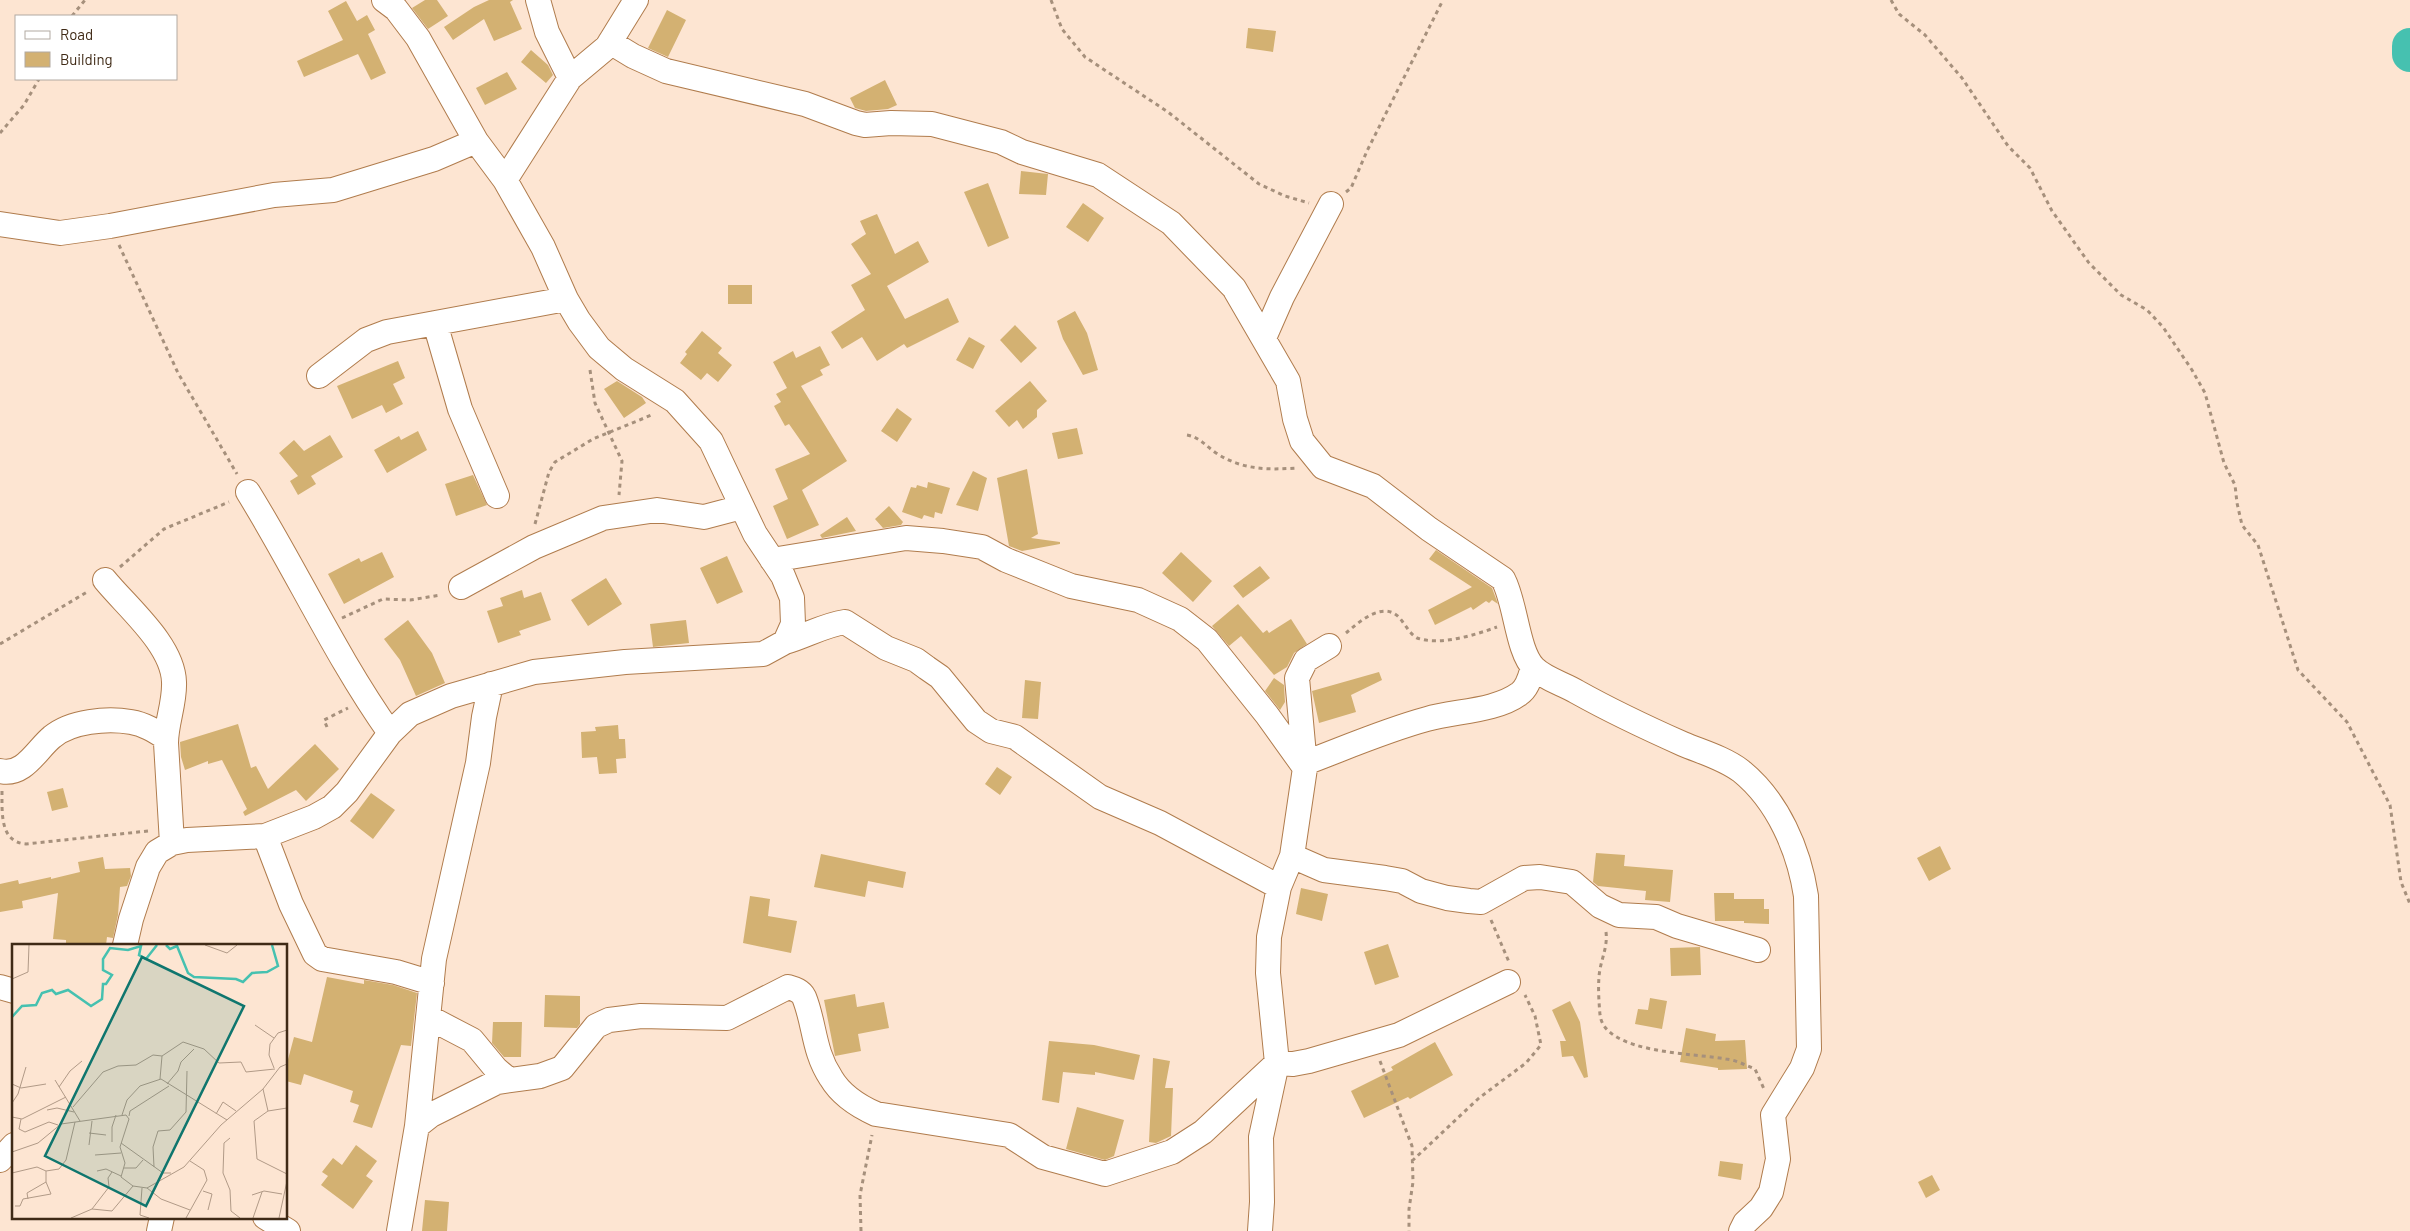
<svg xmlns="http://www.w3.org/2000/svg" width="2410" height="1231" font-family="Barlow,sans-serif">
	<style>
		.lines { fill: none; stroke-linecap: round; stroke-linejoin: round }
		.river { stroke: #46c1b0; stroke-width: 36 }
		.building { fill: #d3b172 }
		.minor-casing { stroke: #b07c4d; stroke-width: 26 }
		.path { stroke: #a6907c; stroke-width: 3; stroke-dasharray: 4 4; stroke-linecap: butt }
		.minor { stroke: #fff; stroke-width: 24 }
		.inset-river { fill: none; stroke: #46c1b0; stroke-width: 2.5 }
		.inset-road { fill: none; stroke: #b19a87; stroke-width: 1 }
		.view { fill: #0f766e; fill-opacity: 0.15; stroke: #0f766e; stroke-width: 2.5 }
		.inset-edge { fill: none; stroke: #3f2a16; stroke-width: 2.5 }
	</style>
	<rect width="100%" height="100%" fill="#fde5d2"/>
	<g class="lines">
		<!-- river -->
		<path class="river" d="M2410 46V54"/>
	</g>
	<!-- building -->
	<path class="building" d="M425 0H437L448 16 428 29 412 8Z
		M489 0H513L510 2 522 29 494 41 484 19 453 40 444 27 474 7Z
		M346 1 357 21 367 15 375 30 368 34 386 73 371 80 358 54 304 77 297 61 343 40 328 11Z
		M667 10 686 20 668 57 648 48Z
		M1248 28 1276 31 1273 52 1246 48Z
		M531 50 548 65 553 75 546 83 521 62Z
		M507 72 517 89 485 105 476 88Z
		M885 80 897 105 888 109 866 111 855 108 850 98Z
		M1021 171 1048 174 1046 195 1019 194Z
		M988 183 1009 238 988 247 964 192Z
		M1083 203 1104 218 1088 242 1066 227Z
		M877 214 895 254 918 241 929 262 887 286 905 319 948 298 959 322 907 348 904 344 877 361 862 337 842 349 831 332 865 310 851 285 871 274 851 244 866 234 860 221Z
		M728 285H752V304H728Z
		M1075 311 1087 333 1098 370 1083 375 1063 339 1057 321Z
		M1015 325 1037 348 1021 363 1000 340Z
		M702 331 722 348 718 353 732 365 718 382 707 373 701 380 680 363 687 354 685 352Z
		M969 337 985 346 973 369 956 360Z
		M820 346 830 365 820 370 823 375 801 386 847 461 802 490 819 525 787 539 773 506 788 499 775 469 810 454 789 424 785 426 774 406 781 402 776 394 787 388 773 362 793 351 796 358Z
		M398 361 405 378 393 384 403 404 386 413 382 405 352 419 337 386Z
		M617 381 642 397 646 403 624 418 604 389Z
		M1030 381 1047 401 1037 410V417L1023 429 1017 420 1009 427 995 411Z
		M897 408 912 419 897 442 881 431Z
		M1077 428 1083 454 1058 459 1052 433Z
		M418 431 427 450 387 473 374 450 399 436 401 440Z
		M330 435 343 457 311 476 316 484 298 495 290 481 298 476 279 453 294 440 304 451Z
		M1027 469 1038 534 1031 538 1060 542V544L1022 551 1009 546 997 478Z
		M973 471 987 478 978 511 956 505Z
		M473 475 487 505 456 516 445 484Z
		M928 482 950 488 942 514 935 512 934 518 924 515 922 519 902 512 911 487 916 488 917 485 927 488Z
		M889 506 903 522 901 525 883 528 875 519Z
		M847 517 856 531 822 538 820 535Z
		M1436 550 1492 588 1498 604 1492 600 1489 603 1486 601 1473 610 1471 607 1435 625 1428 610 1472 587 1429 559Z
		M382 552 394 577 344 604 328 574 359 558 361 562Z
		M1181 552 1212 581 1193 602 1162 573Z
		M727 556 743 592 717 604 700 568Z
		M1260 566 1270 578 1243 598 1233 586Z
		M606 578 622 604 588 626 571 600Z
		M522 590 524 598 541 592 551 620 519 631 521 635 498 643 487 611 503 606 500 598Z
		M1238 604 1263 633 1267 630 1269 633 1291 619 1307 644 1294 653 1287 667 1274 675 1241 636 1229 646 1212 626Z
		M408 620 432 653 445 683 416 696 400 660 384 639Z
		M686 620 689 643 653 647 650 624Z
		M1379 672 1382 680 1351 695 1356 712 1319 723 1312 691Z
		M1274 678 1284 685 1285 702 1280 710 1265 691Z
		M1025 680 1041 682 1038 719 1022 718Z
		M238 724 251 768 256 766 268 789 315 744 339 769 306 801 296 790 245 816 243 812 247 809 222 760 208 764V761L185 770 181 757 180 742Z
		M618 725 619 739H625L626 758 616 759 617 773 599 774 597 757 582 758 581 732 596 731 595 727Z
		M997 767 1012 777 1000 795 985 784Z
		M63 788 68 807 52 811 47 792Z
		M371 793 395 810 373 839 350 821Z
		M1940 846 1951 869 1929 881 1917 858Z
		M1596 853 1625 855 1624 866 1673 870 1670 902 1645 900 1646 891 1598 886 1593 882Z
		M821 854 906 872 903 888 868 881 865 897 814 887Z
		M103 857 105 869 130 868 131 876 127 886 120 887 118 915 113 938 107 937 106 945H66V940L53 939 58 893 22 901 23 908 0 912V884L18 880 19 884 51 877V879L80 872 78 862Z
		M1301 888 1328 894 1322 921 1296 914Z
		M1714 893H1734V899H1764V909H1769V924L1744 923V921H1715Z
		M750 896 770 899 768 916 797 921 791 953 743 943Z
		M1388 944 1399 977 1375 985 1364 952Z
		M1700 947 1701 975 1671 976 1670 948Z
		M327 977 364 984V980L393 985 417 993 411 1046 401 1045 372 1128 353 1122 359 1105 350 1102 353 1091 304 1074 301 1085 286 1081V1067L294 1037 312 1042Z
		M855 994 857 1007 884 1002 889 1028 858 1034 861 1051 835 1056 824 1000Z
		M545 995 580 996V1024L577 1028 544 1027Z
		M1650 998 1667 1001 1662 1029 1635 1024 1638 1009 1648 1010Z
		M1570 1001 1580 1022 1588 1077 1584 1078 1573 1056 1562 1057 1560 1041H1566L1552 1010Z
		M493 1022H522L521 1057H504L492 1043Z
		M1686 1028 1716 1034 1715 1041 1745 1040 1747 1069 1718 1070V1068L1680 1062Z
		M1049 1041 1094 1045 1140 1055 1134 1080 1095 1072V1075L1063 1072 1059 1103 1042 1100Z
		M1435 1042 1453 1075 1410 1099 1408 1097 1364 1118 1351 1091 1393 1070 1391 1067Z
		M1153 1058 1170 1061 1165 1088H1173L1171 1136 1156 1143 1149 1142Z
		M1077 1107 1124 1120 1114 1156 1105 1160 1066 1149Z
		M356 1145 377 1161 366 1176 373 1181 353 1209 321 1185 328 1176 322 1172 333 1158 342 1165Z
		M1720 1161 1743 1164 1741 1180 1718 1176Z
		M1932 1175 1940 1190 1926 1198 1918 1182Z
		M425 1200 449 1202 447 1231H422Z"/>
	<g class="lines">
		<!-- minor casing -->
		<g class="minor-casing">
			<path id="minor" d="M538 0 547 32 570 78
				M610 42 633 56 666 71 805 104 856 123 865 125 891 123 932 124 1001 142 1022 152 1098 175 1171 223 1234 288 1288 381 1295 419 1302 441 1323 467 1373 486 1429 529 1503 579C1516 603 1517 651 1534 668 1545 679 1564 684 1577 692 1611 711 1647 728 1683 744 1702 752 1724 758 1741 771 1778 801 1799 850 1806 896L1809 1049 1802 1068 1773 1115 1778 1159 1771 1192 1761 1208 1745 1223 1741 1231
				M505 180 570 78 607 47 636 0
				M0 224 60 233 110 226 274 195 333 190 434 159 476 141
				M435 323 460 409 497 496
				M1264 338 1282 297 1331 204
				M319 376 366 340 387 332 566 299
				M248 492C297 571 336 657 390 733
				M772 560 906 538 943 541 982 547 1006 560 1071 586 1138 600 1180 619 1207 640 1267 715 1305 768 1292 856 1279 887 1269 937 1268 973 1277 1063 1261 1137 1262 1202 1260 1231
				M105 580C128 608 173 645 174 682 175 703 166 723 166 743L172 843
				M461 587 534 547 603 518 657 510 704 517 742 507
				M785 642C806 636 824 625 845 622L886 648 916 660 927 668 940 677 976 721 991 731 1015 737 1100 797 1160 823 1279 887
				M1305 763C1345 748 1386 730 1427 719 1455 711 1496 711 1519 694 1528 688 1530 677 1533 667
				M1305 766 1297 678 1306 660 1329 646
				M0 771C24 777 37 749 52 737 71 721 107 718 131 722 144 724 155 731 166 738
				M265 836 291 904 315 954 322 959 396 972 432 983
				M1292 856 1324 870 1385 878 1402 881 1421 891 1447 898 1469 901 1481 902 1524 878 1540 877 1572 882 1600 906 1619 915 1656 917 1677 926 1758 950
				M125 945 131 919 148 867 157 852 172 843 187 840 265 836 314 817 332 807 347 792 390 733 410 714 451 696 534 672 625 662 763 654 785 642 793 624 792 598 783 576 755 534 711 441 675 401 624 369 599 348 579 321 566 299 543 247 505 180 476 141 418 38 396 9 384 0
				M0 987 14 991
				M428 1017 472 1040 496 1069 509 1080
				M417 1126 431 1115 497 1082 540 1076 562 1068 596 1026 609 1020 641 1016 727 1018 788 987C795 989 801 991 804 997 815 1024 813 1051 831 1078 841 1095 858 1106 876 1114L1009 1135 1043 1157 1105 1174 1172 1152 1203 1132 1277 1063 1293 1064 1309 1061 1399 1035 1508 982
				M0 1160 14 1145
				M265 1217 288 1231
				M159 1231 162 1217
				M399 1231 417 1126 434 959 478 763 484 717 491 684"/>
		</g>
		<!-- path -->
		<path class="path" d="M1051 0 1062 29 1085 57 1168 112 1259 184 1285 196 1309 203
			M1891 0 1899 14 1925 35 1962 78 2008 146 2030 168 2052 211 2089 263 2121 295 2147 310 2163 327 2192 370 2205 393 2224 463 2235 485 2237 503 2242 525 2258 545 2298 670 2347 722 2390 805 2401 882 2410 904
			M72 16 85 0
			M0 133 24 105 39 79
			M1346 192 1351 188 1367 151 1443 0
			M119 245 178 373 237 474
			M590 370 595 403 622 461 619 495
			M1187 435C1199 437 1206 446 1216 453 1242 470 1268 470 1297 468
			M535 524 549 472 555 462 593 439 654 414
			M120 567 164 529 229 502
			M342 618 383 599 410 600 441 595
			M1346 633C1360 621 1386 598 1402 621 1406 626 1411 635 1417 638 1440 646 1475 635 1497 627
			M0 644 87 592
			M327 727 324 720 348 708
			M2 791C2 814 0 842 26 844L148 831
			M1491 920 1509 962
			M1606 932C1608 948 1600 961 1599 977 1598 989 1599 1003 1600 1015 1605 1054 1695 1053 1726 1059 1736 1060 1745 1065 1755 1069L1764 1089
			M1380 1061 1412 1146 1413 1182 1409 1209V1231
			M1412 1161 1479 1098 1526 1063 1541 1045 1535 1016 1525 995
			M861 1231 860 1195 872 1135"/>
		<!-- minor -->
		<use href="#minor" class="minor"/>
	</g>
	<!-- overview -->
	<g transform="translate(12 944)">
		<rect width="275" height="275" fill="#fde5d2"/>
		<path class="inset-river" d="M154 1 158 5 165 2 176 29 182 33 224 35 231 38 240 29 255 28 266 22 260 1M0 73 10 62 24 61 30 49 40 46 44 50 56 46 79 62 90 55 91 40H94L100 31 91 26V15L98 4 116 6 129 2 127 11 134 15 145 1"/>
		<path class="inset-road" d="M193 1 215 9 225 1M0 35 16 28 17 1M243 81 262 94M262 124 257 111 258 100 266 89 275 86M148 135 150 112M43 136 68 177M0 140 9 144 34 140M155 140 166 127 169 118 182 105M47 143 58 127 70 117M251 145 256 167M0 159 6 150 14 123M61 163 91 128 106 122 124 121 141 111 150 112 171 98 192 105 207 119 229 118 234 128 263 125M275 164 256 167 242 177 245 215 275 230M35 166 45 164 62 168M204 170 211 158 224 167M110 171 115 156 128 142 149 135 215 176M117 172 118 167 157 142M0 173 10 175 54 153M9 175 7 185 13 188 37 178 46 181M77 189 94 191M218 194 212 199 211 229 218 246 219 267 228 274M100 198V183L104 171M109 199 151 229H159M77 201 80 177M0 208 26 199 49 180 114 171 117 175 108 203 113 219 109 233 121 242 135 244 172 223 209 181 251 145 268 123 275 120M83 211 109 209M142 223 141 203 146 187 158 186 174 168 175 127M112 224H124L131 216M85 227 94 225 109 232M0 229 25 223 34 227 47 225 54 216 63 178M130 244 128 271 137 274M135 244 149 255 178 266M191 247 200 250 196 266M240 251 252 247 270 250M16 255 15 249 34 238M3 262H8L11 255 39 250 34 238V227M80 265 97 243 96 234 100 228M59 274 80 265 100 267 121 242M174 274 195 236 192 226 178 217M241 274 250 248M267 274 275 237"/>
		<path class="view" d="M130 13 232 62 134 262 33 212Z"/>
		<rect width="275" height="275" class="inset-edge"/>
	</g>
	<!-- legend -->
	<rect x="15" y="15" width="162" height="65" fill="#ffffff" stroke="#b2aaa2"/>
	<rect x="25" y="31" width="25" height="8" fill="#ffffff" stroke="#b2aaa2"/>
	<text x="60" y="40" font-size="15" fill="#3f2a16">Road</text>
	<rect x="25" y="52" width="25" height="15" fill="#d3b172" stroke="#b2aaa2"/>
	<text x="60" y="65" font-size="15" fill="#3f2a16">Building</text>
</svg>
